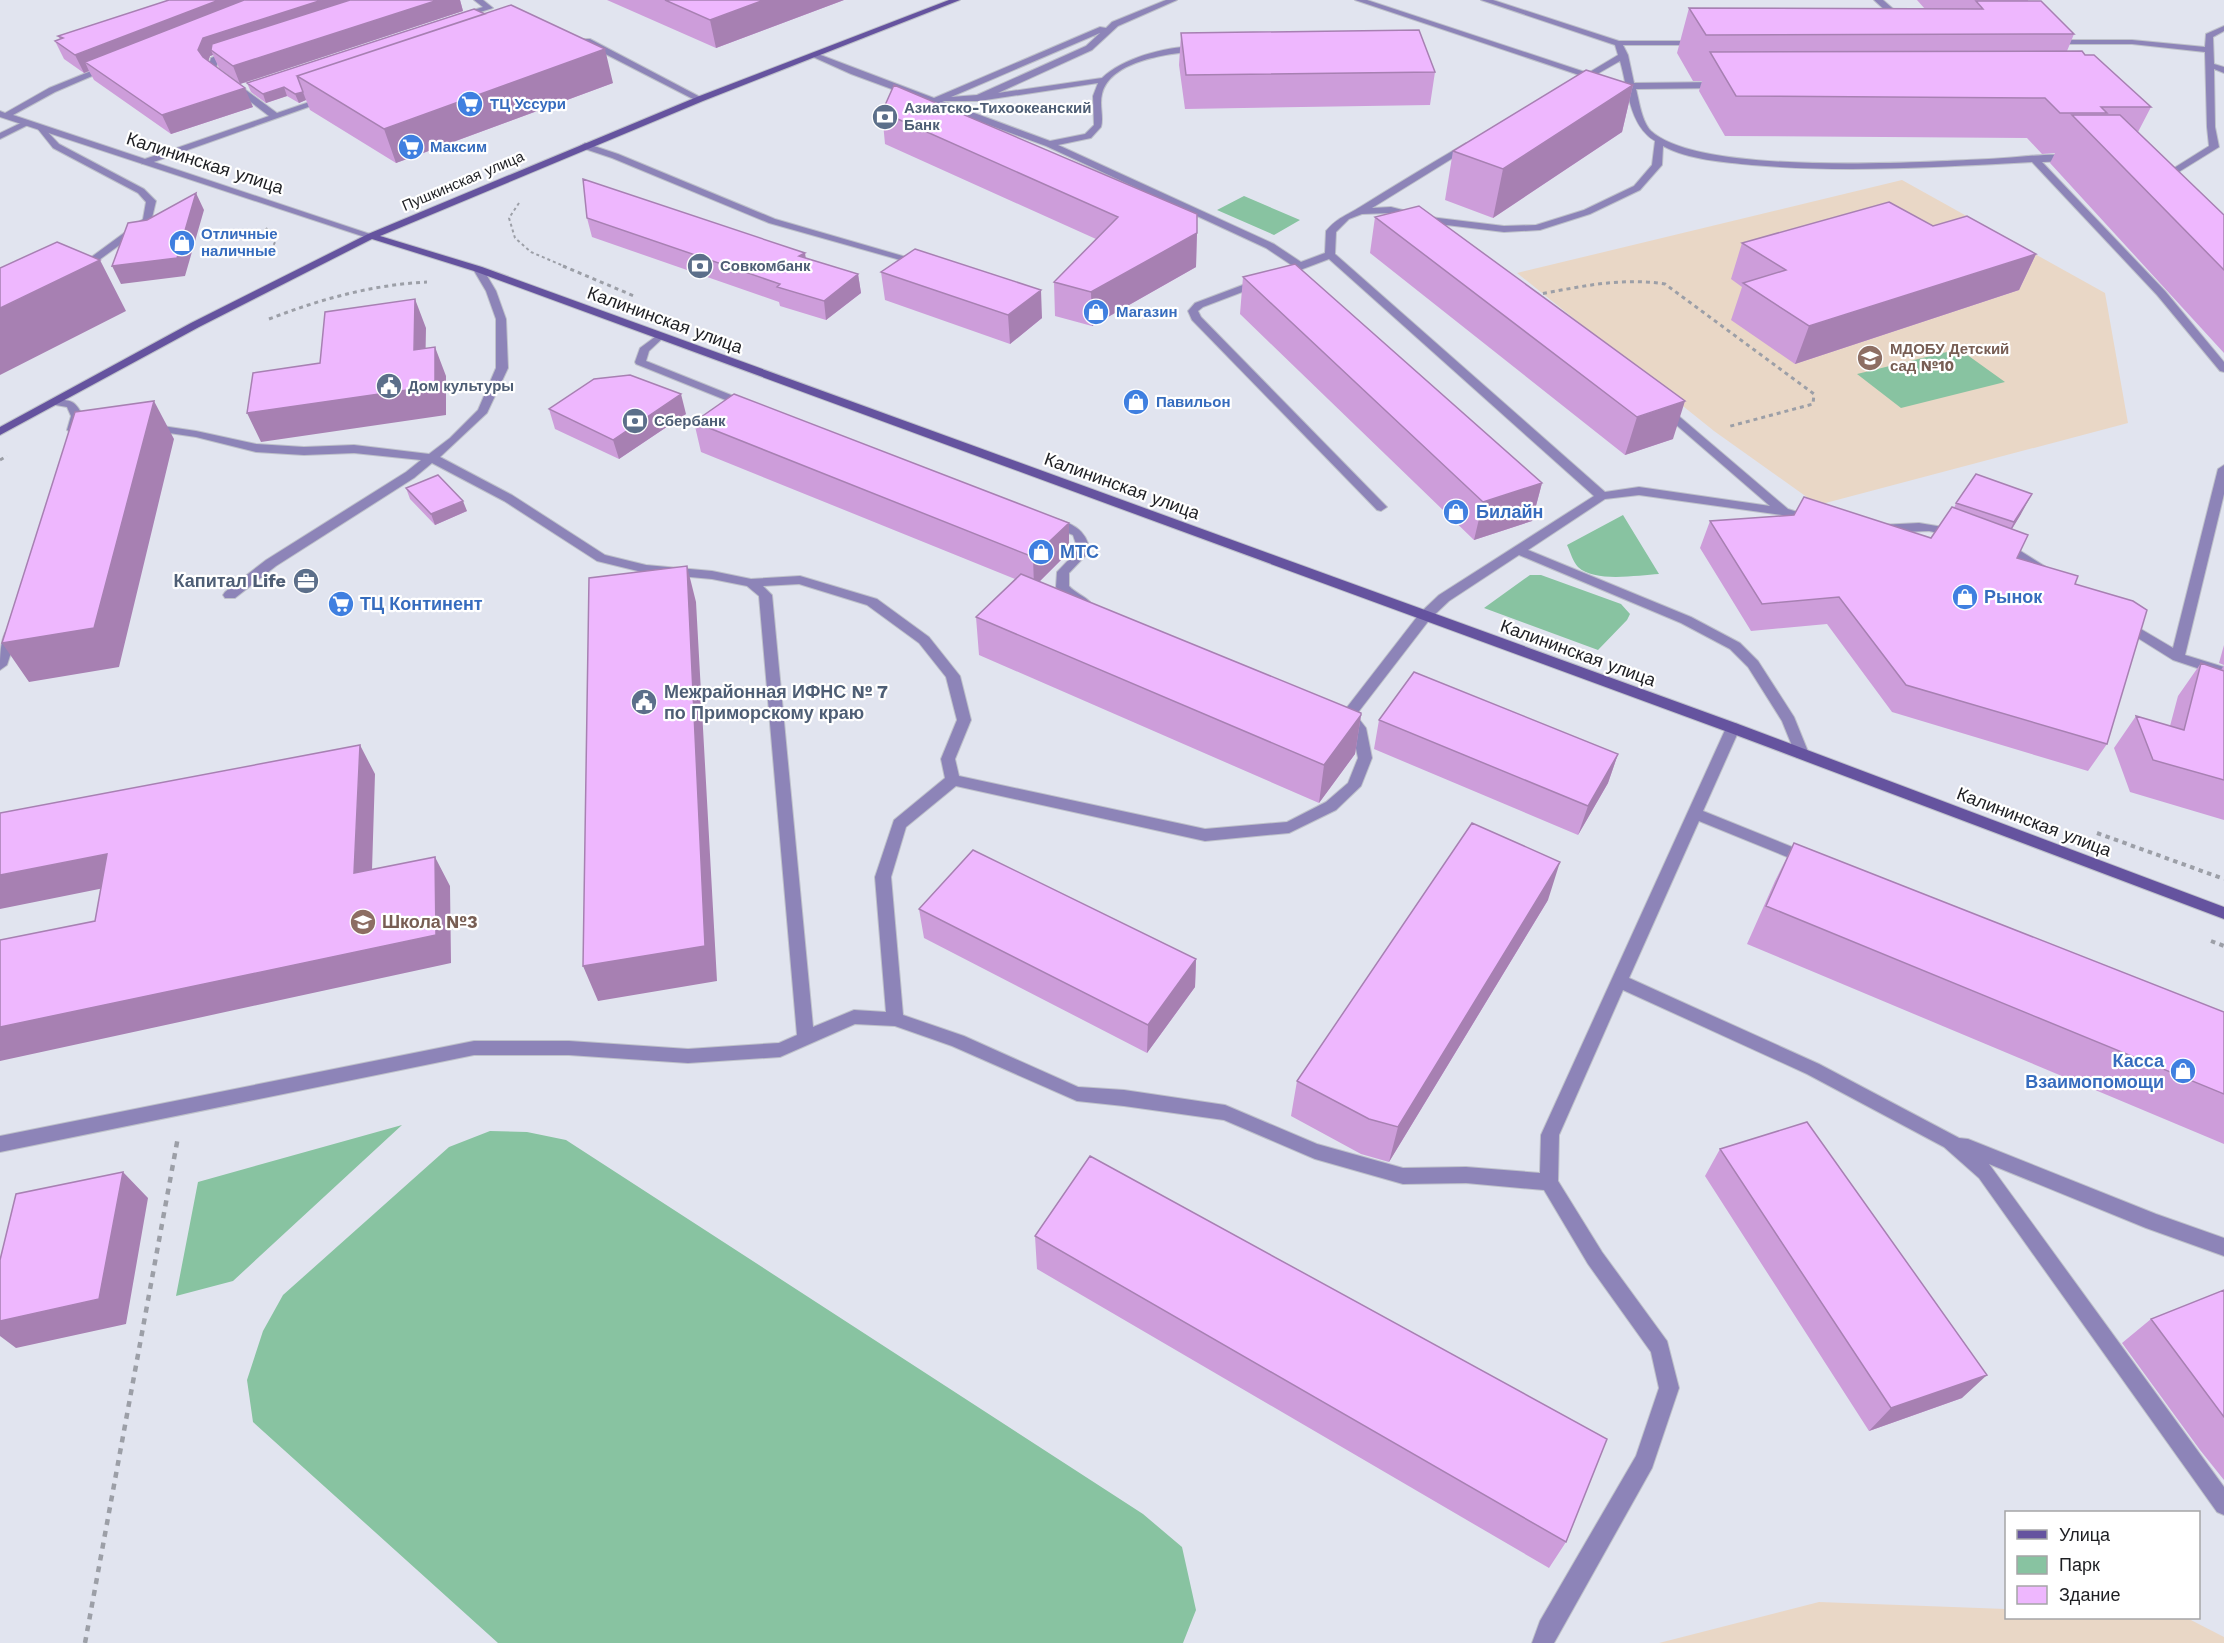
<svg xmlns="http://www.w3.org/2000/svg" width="2224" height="1643" font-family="'Work Sans',sans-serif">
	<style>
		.education { fill: #e9d7c6 }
		.green { fill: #88c3a1 }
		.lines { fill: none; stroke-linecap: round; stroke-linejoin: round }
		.lane-casing { stroke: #bec1ca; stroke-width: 2 }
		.street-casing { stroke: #bec1ca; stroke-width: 2 }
		.secondary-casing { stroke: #bec1ca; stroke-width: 2 }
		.path-far3 { stroke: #9c9fa7; stroke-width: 2; stroke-dasharray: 3 3; stroke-linecap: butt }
		.path-far2 { stroke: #9c9fa7; stroke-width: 3; stroke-dasharray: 4 4; stroke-linecap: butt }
		.path-far1 { stroke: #9c9fa7; stroke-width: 4; stroke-dasharray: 4.5 4.5; stroke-linecap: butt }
		.path { stroke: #9c9fa7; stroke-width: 4.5; stroke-dasharray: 6 6; stroke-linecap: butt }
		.lane { fill: #8d84b8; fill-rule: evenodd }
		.street { fill: #8d84b8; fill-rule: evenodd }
		.secondary { fill: #65539f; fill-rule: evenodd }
		.wall { fill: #cd9dda }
		.shaded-wall { fill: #a780b2 }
		.building { fill: #eeb7fe; stroke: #a780b2; stroke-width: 1.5 }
		.labels { text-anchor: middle; stroke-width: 4.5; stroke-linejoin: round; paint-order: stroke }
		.far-shop-label { font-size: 15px; font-weight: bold; fill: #366cbe; stroke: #fff; text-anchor: start }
		.far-service-label { font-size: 15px; font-weight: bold; fill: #4e5e75; stroke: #fff; text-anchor: start }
		.far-street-label { font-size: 15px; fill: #1e1f23; stroke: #fff }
		.far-education-label { font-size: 15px; font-weight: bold; fill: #785e54; stroke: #fff; text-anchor: start }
		.street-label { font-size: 18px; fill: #1e1f23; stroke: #fff }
		.shop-label { font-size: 18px; font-weight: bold; fill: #366cbe; stroke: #fff; text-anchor: start }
		.service-label { font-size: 18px; font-weight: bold; fill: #4e5e75; stroke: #fff; text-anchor: end }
		.education-label { font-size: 18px; font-weight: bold; fill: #785e54; stroke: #fff; text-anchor: start }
	</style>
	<rect width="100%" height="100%" fill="#e1e4ef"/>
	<!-- education -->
	<path class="education" d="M1902 180 2105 293 2128 423 1818 505 1714 431 1517 273Z
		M1819 1602 2006 1609V1618H2187L2224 1637V1643H1659Z"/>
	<!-- green -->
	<path class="green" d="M1244 196 1300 220 1274 235 1217 210Z
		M1959 349 2005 382 1901 408 1857 374Z
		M1623 515 1659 574C1638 575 1595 583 1578 567 1573 562 1570 551 1567 545Z
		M1530 575H1541L1621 604 1630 614 1627 620 1598 650 1484 608Z
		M402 1125 233 1281 176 1296 198 1182Z
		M490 1131 527 1132 566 1140 1143 1514 1182 1547 1196 1610 1183 1643H498L253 1422 247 1380 263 1331 283 1295 449 1147Z"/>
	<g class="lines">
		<!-- lane casing -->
		<g class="lane-casing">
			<path id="lane" d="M474 0H483L493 8 458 19V15L483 7Z
				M1166 0H1177L1118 26 1092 50 998 93 1102 78C1124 57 1173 44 1203 47L1204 49 1200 51C1171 53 1110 60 1102 94 1099 105 1104 117 1101 127L1091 138 1058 145 1274 244 1301 262 1325 253 1326 231C1338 217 1346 216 1360 207 1395 185 1430 164 1466 143L1474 145 1372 208 1391 207 1430 217 1504 226 1536 225 1584 210 1634 186 1652 165 1655 141C1629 126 1628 88 1620 61L1578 85 1574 82 1582 76 1355 0H1367L1588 73 1618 55 1615 45 1481 0H1493L1619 41H1702L1703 43 1699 45H1623L1628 55 1634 83 1721 82 1725 85 1721 88 1636 89C1639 101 1642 122 1651 131 1700 176 1921 162 1989 159 2016 158 2051 152 2076 156L2078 158 2073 161 2042 162 2165 291 2224 362V372L2220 371 2157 295 2032 162C1939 167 1845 173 1752 165 1723 162 1689 160 1663 146L1662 165 1640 190 1590 214 1540 230 1504 232 1430 223 1391 213 1362 214 1349 219 1336 232 1335 254 1605 492 1639 487 1770 506 1659 410V406H1667L1788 509 1816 518 1818 521 1812 525 1782 515 1639 495 1605 499 1528 550 1691 617 1740 643 1758 661 1794 717 1809 754 1807 758H1797L1782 721 1748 667 1730 649 1681 623 1519 555 1449 601 1430 619 1356 715 1366 728 1372 758 1361 786 1336 810 1289 833 1205 841 956 786 906 827 891 877 903 1015 964 1036 1078 1087 1124 1090 1225 1105 1317 1144 1403 1168 1466 1167 1540 1173 1541 1135 1726 728 1733 723 1738 724 1740 728 1703 811 1812 855 1815 859 1812 863H1802L1699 821 1629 978 1819 1064 1959 1138 1968 1139 2156 1214 2224 1238V1256L2146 1228 1989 1164 2224 1487V1515L2217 1512 1979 1178 1944 1147 1807 1074 1623 990 1559 1135 1558 1181 1602 1252 1667 1341 1679 1388 1652 1468 1554 1643H1532L1540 1621 1636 1456 1659 1388 1651 1352 1588 1264 1544 1190 1466 1183 1403 1184 1315 1159 1224 1120 1124 1106 1077 1101 952 1046 895 1026 855 1024 780 1057 688 1063 569 1055H474L0 1152V1136L474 1041H569L688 1049 779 1043 797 1035 759 596 747 586 712 579 646 573 597 561 504 501 432 463 414 478 276 566 235 598H225L223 595 225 592 266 560 406 472 421 460 354 453 304 455 256 452 196 437 149 430 143 427 149 424 196 431 256 444 304 447 354 445 429 454 450 438 478 410 496 368V319L486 291 473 269 474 267 483 269 496 291 506 319 508 368 487 413 440 457 512 495 605 555 646 565 712 571 751 579 800 576 877 599 929 637 960 676 971 720 955 759 959 776 1205 829 1287 822 1326 802 1348 783 1358 758 1352 729 1341 715 1420 613 1439 595 1594 496 1329 259 1203 307 1198 311 1201 317 1387 507 1381 511 1377 510 1192 320 1188 311 1195 303 1293 266 1266 248 1046 146 851 74 811 56 818 54 934 98 1100 27 1106 28 1112 22ZM1100 33 1086 46 977 95 951 97ZM1098 83 1093 96 1094 125 1085 134 1050 141 942 101H979ZM799 584 867 605 919 643 946 677 957 720 941 759 945 778 894 820 875 877 886 1012 854 1010 813 1027 772 595 763 586Z
				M1874 0H1883L1906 20V24H1900Z
				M2224 26V31L2213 37 2214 64 2224 67V73L2214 69 2215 127 2219 147 2169 178 2164 175 2166 173 2209 146 2207 127 2205 52 2132 44H2050L2046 42 2050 40H2132L2205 47 2206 34Z
				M584 39H590L704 99 697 101 584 43Z
				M231 50 238 52 218 61 216 68 277 113 324 97 331 99 148 164H142V160L269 116 208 69 211 58Z
				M25 121 32 123 0 139V133Z
				M41 125 59 144 144 189 156 201 151 222 84 271 75 269 143 219 146 202 138 193 53 148 37 128Z
				M585 143 618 154 775 219 927 263 918 265 769 223 612 158 582 148 580 146Z
				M659 334 664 337 649 351 646 361 751 403V407H743L636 364 635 362 640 348Z
				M54 399C72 401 74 399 83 416L77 432 73 433 67 430 71 416 67 407 50 404 48 402Z
				M2224 465V494L2185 655 2224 667V677L2173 660 2117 625 2124 621 2129 622 2173 648 2218 469Z
				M1050 517C1071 523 1086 528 1090 551L1069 573V586C1075 593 1085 596 1090 602L1088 605C1074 608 1063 598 1056 587L1057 572 1078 550 1073 535 1046 524 1044 521 1046 518Z
				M1919 523 1961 530 1963 533 1957 537 1929 531 1880 533 1874 529 1880 525Z
				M2000 543 2019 550 2054 572 2053 575H2043L1996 550 1994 547Z
				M11 627 18 631 7 665 0 670C0 657 0 632 11 627Z"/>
		</g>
		<!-- street casing -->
		<g class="street-casing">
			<path id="street" d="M106 65 113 67 55 92 13 115 376 236 368 238 0 117V111L5 113 49 88Z"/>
		</g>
		<!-- secondary casing -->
		<g class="secondary-casing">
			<path id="secondary" d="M949 0H960L703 101 380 236 482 267 1738 724 2224 907V919L1728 732 474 271 372 239 199 327 0 435V427L191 323 368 234 697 97Z"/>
		</g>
		<!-- path-far3 -->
		<path class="path-far3" d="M519 203 509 218 515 238 531 252 566 267
			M266 228 276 240 268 257"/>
		<!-- path-far2 -->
		<path class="path-far2" d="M563 266 634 296
			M1535 295C1579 287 1620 277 1665 284L1814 394 1813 404 1727 427
			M269 319C321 299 371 285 427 282
			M0 460 7 456"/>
		<!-- path-far1 -->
		<path class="path-far1" d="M2097 833 2224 879
			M2211 941 2224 946"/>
		<!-- path -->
		<path class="path" d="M85 1643 178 1137"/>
		<!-- lane -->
		<use href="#lane" class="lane"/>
		<!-- street -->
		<use href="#street" class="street"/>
		<!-- secondary -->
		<use href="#secondary" class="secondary"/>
	</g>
	<!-- wall -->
	<path class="wall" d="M169 0H460L463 11 240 84 219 68 213 55 210 56 208 61 253 107 171 134 94 80 89 71 84 73 64 59 55 41 60 39 58 36Z
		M607 0H844L716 48Z
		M1917 0H2028V1L2074 34 2067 51 2085 55 2151 107 2138 132 2224 216V353L2050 163 2055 153 2042 154 2027 138 1725 136 1699 91 1702 81H1693L1677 53 1689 8 1925 9Z
		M474 9 613 83 396 163 310 110 306 100 299 103 287 96 266 103 251 92 247 83Z
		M1181 33 1435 72 1430 105 1185 109 1179 65Z
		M1633 85 1622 132 1493 218 1445 200 1453 151Z
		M882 112 1197 214 1196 267 1092 326 1055 316 1054 282 1096 239 885 144Z
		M1375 217 1673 439 1625 455 1370 253Z
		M587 218 805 258 858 274 861 293 826 320 780 306 779 302 592 237Z
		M1933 226 2036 254 2019 290 1795 364 1731 320 1742 287 1731 279 1742 243Z
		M881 272 1042 318 1010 344 885 300Z
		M1243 277 1542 483 1532 521 1474 540 1240 314Z
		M549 409 686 414 619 459 555 429Z
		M694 422 1069 552 1039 582 1361 715 1355 754 1319 803 979 655 976 617 1015 579 701 452Z
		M406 488 467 511 435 525 410 499Z
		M1956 503 2021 514 2012 529 2017 558 2075 584 2107 744 2088 771 1892 712 1827 624 1751 631 1700 548 1710 521 1931 538 1954 508Z
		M2224 645V665L2219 663Z
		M2201 663 2221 670 2224 665V820L2130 792 2114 748 2136 716 2170 726 2178 696Z
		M1379 720 1618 754 1608 783 1578 835 1374 749Z
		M1794 843 2224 1012V1144L1747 944 1775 881Z
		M1548 900 1389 1162 1361 1154 1291 1116 1297 1081Z
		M919 909 1196 959 1195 987 1147 1053 924 938Z
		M1720 1149 1962 1398 1869 1431 1705 1176Z
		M1035 1236 1566 1542 1549 1568 1037 1269Z
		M2224 1290V1480L2200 1450 2122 1343 2151 1319Z"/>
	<!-- shaded-wall -->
	<path class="shaded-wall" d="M219 0H272L85 62 89 71 84 73 75 55Z
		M322 0H383L211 50 213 55 210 56 206 68 198 50 203 38Z
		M438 0H460L463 11 240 84 233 66Z
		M764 0H844L716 48 710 20Z
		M605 49 613 83 396 163 384 129Z
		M1633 85 1622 132 1493 218 1503 169Z
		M284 87 287 96 266 103 263 94Z
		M245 88 253 107 171 134 162 115Z
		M303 92 306 100 299 103 295 94Z
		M196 193 204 210 185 276 121 284 112 266Z
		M1197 233 1196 267 1092 326 1091 292Z
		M805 253 808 272 799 256Z
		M2036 254 2019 290 1795 364 1809 326Z
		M100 260 126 311 0 375V308Z
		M858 274 861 293 826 320 824 301Z
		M1041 290 1042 318 1010 344 1008 315Z
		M415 299 426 328 425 379 414 350Z
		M435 347 446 376V415L261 442 247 413Z
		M681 394 686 414 619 459 613 440Z
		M154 401 174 439 119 667 29 682 2 643Z
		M1685 401 1673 439 1625 455 1637 417Z
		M1542 483 1532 521 1474 540 1483 502Z
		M2032 494 2021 514 2004 542 2014 522Z
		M463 501 467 511 435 525 431 514Z
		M1069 523V552L1034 587 1033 557Z
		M687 566 696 602 717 981 598 1001 583 966Z
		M1361 715 1355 754 1319 803 1324 765Z
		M360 745 375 774 371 902 354 873Z
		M1618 754 1608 783 1578 835 1588 806Z
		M107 854 129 883 0 909V875Z
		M435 857 450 886 451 963 0 1061V1027Z
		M1560 862 1548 900 1389 1162 1398 1127Z
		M1196 959 1195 987 1147 1053 1148 1025Z
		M123 1172 148 1198 126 1324 16 1348 0 1336V1321Z
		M1987 1375 1962 1398 1869 1431 1891 1408Z"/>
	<!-- building -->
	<path class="building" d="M169 0H219L75 55 55 41 63 38 58 36Z
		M244 0H322L203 38 198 50 203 57 245 88 162 115 85 62Z
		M350 0H438L233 66 211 50 212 44Z
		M665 0H764L710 20Z
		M1976 1H2041L2074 34 1706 35 1689 8 1983 9Z
		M511 5 605 49 384 129 297 76Z
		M474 9 485 14 297 76 303 92 295 94 284 87 263 94 247 83Z
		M1419 30 1435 72 1186 75 1181 33Z
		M2082 51 2085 55H2094L2151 107H2101L2107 113H2060L2045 98 1736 96 1710 52Z
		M1586 70 1633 85 1503 169 1453 151Z
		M894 85 1197 214V233L1091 292 1054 282 1118 217 882 112Z
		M2072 115H2120L2224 215V270Z
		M583 179 805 253 799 256 858 274 824 301 777 287 780 284 587 218Z
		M196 193 177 258 112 266 128 223 147 220Z
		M1889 202 1933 226 1967 216 2036 254 1809 326 1743 283 1786 270 1742 243Z
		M1419 206 1685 401 1637 417 1375 217Z
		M57 242 100 260 0 308V268Z
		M915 249 1041 290 1008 315 881 272Z
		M1295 264 1542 483 1483 502 1243 277Z
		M415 299 414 350 435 347V386L247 413 253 373 320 363 325 312Z
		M630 375 681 394 613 440 549 409 594 379Z
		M734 394 1069 523 1033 557 694 422Z
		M154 401 94 628 2 643 75 412Z
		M1976 474 2032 494 2014 522 1956 503Z
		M438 475 463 501 431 514 406 488Z
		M1804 497 1931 538 1952 507 2028 535 2017 558 2078 576 2075 584 2133 601 2147 610 2107 744 1906 685 1839 597 1762 604 1710 521 1794 515Z
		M687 566 705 946 583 966 589 578Z
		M1021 574 1361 713V715L1324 765 976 617Z
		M2201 663 2224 671V780L2153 760 2136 716 2184 730Z
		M1414 672 1618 754 1588 806 1379 720Z
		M360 745 354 873 435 857 436 935 0 1027V940L95 921 107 854 0 875V813Z
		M1472 823 1560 862 1398 1127 1369 1119 1297 1081Z
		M1794 843 2224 1012V1094L1766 906Z
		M973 850 1196 959 1148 1025 919 909Z
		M1807 1122 1987 1375 1891 1408 1720 1149Z
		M1090 1156 1607 1439 1566 1542 1035 1236Z
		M123 1172 99 1299 0 1321V1260L16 1194Z
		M2224 1290V1417L2151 1319Z"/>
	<!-- icons -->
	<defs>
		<g id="supermarket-disc" transform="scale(1.35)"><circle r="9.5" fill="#3f7fe0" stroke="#fff"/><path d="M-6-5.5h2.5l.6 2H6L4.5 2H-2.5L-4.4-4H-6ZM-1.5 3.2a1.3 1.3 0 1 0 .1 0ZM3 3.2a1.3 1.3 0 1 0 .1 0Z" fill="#fff"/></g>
		<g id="bank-disc" transform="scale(1.35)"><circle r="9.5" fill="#5c6f8a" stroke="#fff"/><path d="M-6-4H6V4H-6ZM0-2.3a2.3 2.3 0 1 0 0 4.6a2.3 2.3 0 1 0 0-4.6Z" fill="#fff"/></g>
		<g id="shop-disc" transform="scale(1.35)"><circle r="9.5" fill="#3f7fe0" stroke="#fff"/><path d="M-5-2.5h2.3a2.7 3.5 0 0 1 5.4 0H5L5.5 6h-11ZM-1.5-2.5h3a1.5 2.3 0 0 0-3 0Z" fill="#fff"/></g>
		<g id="school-disc" transform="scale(1.35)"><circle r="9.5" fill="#8d6e63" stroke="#fff"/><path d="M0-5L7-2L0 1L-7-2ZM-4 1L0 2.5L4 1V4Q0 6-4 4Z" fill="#fff"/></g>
		<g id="civic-disc" transform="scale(1.35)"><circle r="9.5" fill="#5c6f8a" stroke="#fff"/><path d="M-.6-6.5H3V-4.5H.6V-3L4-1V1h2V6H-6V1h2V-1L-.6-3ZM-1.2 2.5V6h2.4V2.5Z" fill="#fff"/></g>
		<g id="office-disc" transform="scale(1.35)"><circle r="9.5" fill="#5c6f8a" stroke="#fff"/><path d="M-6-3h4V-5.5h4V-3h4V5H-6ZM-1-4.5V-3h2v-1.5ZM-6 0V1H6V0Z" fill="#fff"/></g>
	</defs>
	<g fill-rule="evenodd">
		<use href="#supermarket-disc" x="470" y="104"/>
		<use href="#bank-disc" x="885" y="117"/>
		<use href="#supermarket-disc" x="411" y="147"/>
		<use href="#shop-disc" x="182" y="243"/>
		<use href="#bank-disc" x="700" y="266"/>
		<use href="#shop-disc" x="1096" y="312"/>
		<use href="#school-disc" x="1870" y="358"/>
		<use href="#civic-disc" x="389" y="386"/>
		<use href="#shop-disc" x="1136" y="402"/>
		<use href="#bank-disc" x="635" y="421"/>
		<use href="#shop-disc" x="1456" y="512"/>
		<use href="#shop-disc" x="1041" y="552"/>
		<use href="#office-disc" x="306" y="581"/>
		<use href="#shop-disc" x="1965" y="597"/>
		<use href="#supermarket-disc" x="341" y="604"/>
		<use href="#civic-disc" x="644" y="702"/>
		<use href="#school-disc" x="363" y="922"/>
		<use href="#shop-disc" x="2183" y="1071"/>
	</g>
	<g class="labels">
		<!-- far-shop labels -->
		<g class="far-shop-label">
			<text x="490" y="109">ТЦ Уссури</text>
			<text x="430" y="152">Максим</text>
			<text x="201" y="239">Отличные<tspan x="201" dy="17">наличные</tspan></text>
			<text x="1116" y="317">Магазин</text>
			<text x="1156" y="407">Павильон</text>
		</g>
		<!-- far-service labels -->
		<g class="far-service-label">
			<text x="904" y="113">Азиатско-Тихоокеанский<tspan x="904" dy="17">Банк</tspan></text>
			<text x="720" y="271">Совкомбанк</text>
			<text x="408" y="391">Дом культуры</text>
			<text x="654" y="426">Сбербанк</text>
		</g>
		<!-- far-street labels -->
		<g class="far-street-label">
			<text transform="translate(463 181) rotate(-23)" y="5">Пушкинская улица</text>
		</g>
		<!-- far-education labels -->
		<g class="far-education-label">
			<text x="1890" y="354">МДОБУ Детский<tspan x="1890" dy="17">сад №10</tspan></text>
		</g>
		<!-- street labels -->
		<g class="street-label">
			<text transform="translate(205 163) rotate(18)" y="6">Калининская улица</text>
			<text transform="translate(665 320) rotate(20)" y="6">Калининская улица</text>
			<text transform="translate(1122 486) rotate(20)" y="6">Калининская улица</text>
			<text transform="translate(1578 653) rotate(20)" y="6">Калининская улица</text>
			<text transform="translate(2034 822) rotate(21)" y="6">Калининская улица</text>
		</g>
		<!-- shop labels -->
		<g class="shop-label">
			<text x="1476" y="518">Билайн</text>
			<text x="1060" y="558">МТС</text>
			<text x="1984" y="603">Рынок</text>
			<text x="360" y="610">ТЦ Континент</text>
			<text x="2164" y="1067" text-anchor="end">Касса<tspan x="2164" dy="21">Взаимопомощи</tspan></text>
		</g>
		<!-- service labels -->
		<g class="service-label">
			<text x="286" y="587">Капитал Life</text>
			<text x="664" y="698" text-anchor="start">Межрайонная ИФНС № 7<tspan x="664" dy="21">по Приморскому краю</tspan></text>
		</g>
		<!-- education labels -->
		<g class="education-label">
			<text x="382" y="928">Школа №3</text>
		</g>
	</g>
	<!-- legend -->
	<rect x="2005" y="1511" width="195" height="108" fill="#ffffff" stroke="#a5a5a7" stroke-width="1.5"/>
	<rect x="2017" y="1530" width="30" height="9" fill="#65539f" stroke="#a5a5a7" stroke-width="1.5"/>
	<text x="2059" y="1541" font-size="18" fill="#1e1f23">Улица</text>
	<rect x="2017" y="1556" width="30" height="18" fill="#88c3a1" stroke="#a5a5a7" stroke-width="1.5"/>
	<text x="2059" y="1571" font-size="18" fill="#1e1f23">Парк</text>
	<rect x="2017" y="1586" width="30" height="18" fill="#eeb7fe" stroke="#a5a5a7" stroke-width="1.5"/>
	<text x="2059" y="1601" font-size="18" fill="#1e1f23">Здание</text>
</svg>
